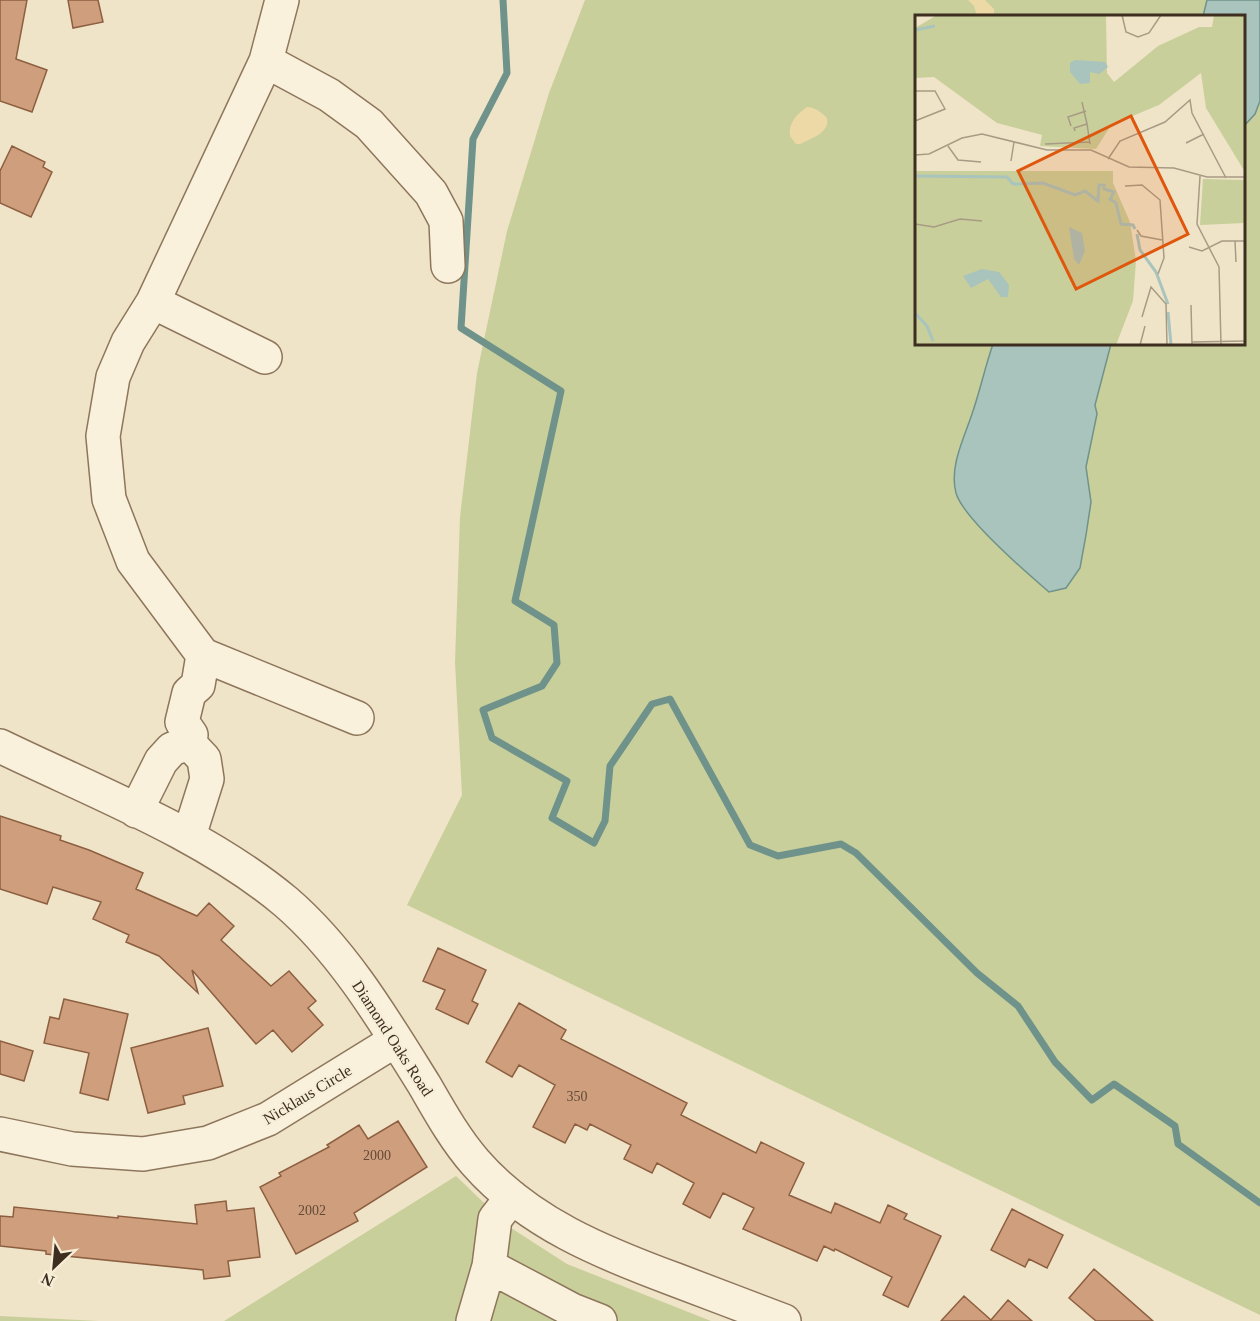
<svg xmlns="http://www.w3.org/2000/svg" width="1260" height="1321" font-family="Georgia,serif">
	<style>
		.green { fill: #c9cf9b; fill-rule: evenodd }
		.sand { fill: #ecd9a5 }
		.water { fill: #a9c4bc; stroke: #6f938a; stroke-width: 1.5 }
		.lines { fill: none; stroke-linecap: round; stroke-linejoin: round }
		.stream { stroke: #6f938a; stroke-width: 7 }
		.building { fill: #cf9f7d; stroke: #8d5f41; stroke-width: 1.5 }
		.minor-casing { stroke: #8d765c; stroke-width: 36 }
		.minor { stroke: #faf1dc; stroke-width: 33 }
		.labels { text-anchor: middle; stroke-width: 4.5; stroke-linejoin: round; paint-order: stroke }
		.number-label { font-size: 14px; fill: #624a37 }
		.street-label { font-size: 16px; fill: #3d2e20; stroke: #f7eed8 }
		.inset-river { fill: none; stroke: #a9c4bc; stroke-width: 3 }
		.inset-road { fill: none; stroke: #a89b85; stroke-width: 1.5 }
		.view { fill: #df570d; fill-opacity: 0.15; stroke: #df570d; stroke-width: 3 }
		.inset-edge { fill: none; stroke: #3d2e20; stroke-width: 3 }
	</style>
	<rect width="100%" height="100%" fill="#f0e4c8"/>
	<!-- green -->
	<path class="green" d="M585 0H1260V1315L407 905 462 795 455 662 460 517 477 373 507 231 549 93ZM916 16H1244V344H916Z
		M456 1176 508 1226 567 1264 711 1321H224Z
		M0 1316 99 1321H0Z"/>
	<!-- sand -->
	<path class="sand" d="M968 0H985L994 9V15L977 16 974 6Z
		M807 107C815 107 821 112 827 118 830 133 812 138 800 144H796L790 136C788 123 797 114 807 107Z"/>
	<!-- water -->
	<path class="water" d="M1207 0H1260V101L1255 114 1244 126V16H1203Z
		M993 344H1111L1095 405 1097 414 1086 467 1091 502 1086 535 1080 568 1066 588 1049 592C1028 574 963 518 956 493 949 467 964 438 972 414 980 391 985 367 993 344Z"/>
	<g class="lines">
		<!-- stream -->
		<path class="stream" d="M503 0 507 73 473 139 461 328 561 391 515 601 554 625 557 663 542 686 483 710 492 738 567 781 552 818 594 843 605 821 610 766 652 704 670 699 750 845 778 856 841 844 856 853 977 973 1018 1006 1055 1062 1092 1100 1114 1084 1175 1126 1178 1144 1260 1203"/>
	</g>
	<!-- building -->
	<path class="building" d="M0 0H27L16 59 47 70 32 112 0 101Z
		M68 0H98L103 22 73 28Z
		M12 146 45 162 43 167 52 172 31 217 0 203V171Z
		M0 816 61 836 60 840 89 850 143 873 136 889 197 916 209 903 234 926 221 940 271 986 289 971 316 1001 308 1008 323 1025 292 1052 273 1030 256 1044 192 970 198 993 159 956 126 942 129 935 93 919 101 902 53 887 47 904 0 889Z
		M438 948 486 970 472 1001 478 1004 468 1024 436 1009 445 990 423 981Z
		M64 999 128 1014 108 1100 80 1093 89 1053 44 1043 50 1017 59 1019Z
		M519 1003 566 1030 561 1039 687 1103 681 1115 756 1153 761 1142 804 1163 789 1195 831 1213 835 1203 880 1223 888 1205 907 1214 904 1219 941 1236 908 1307 883 1295 892 1277 835 1249 834 1251 824 1246 817 1261 743 1229 754 1208 723 1193 710 1218 683 1204 694 1183 657 1163 652 1173 624 1159 631 1145 590 1124 587 1130 575 1124 565 1143 533 1127 555 1085 519 1065 512 1077 486 1062Z
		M208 1028 223 1086 183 1096 185 1104 148 1113 131 1048Z
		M0 1041 33 1051 24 1081 0 1074Z
		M398 1121 427 1167 354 1213 358 1221 296 1254 260 1187 281 1176 279 1173 329 1147 327 1145 359 1125 368 1139Z
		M226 1201 227 1211 254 1208 260 1257 228 1261 230 1276 204 1279 203 1270 46 1254V1251L0 1246V1216L13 1217 14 1207 118 1218V1216L197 1224 195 1205Z
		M1012 1209 1063 1235 1047 1268 1029 1259 1025 1267 991 1250Z
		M1094 1269 1153 1321H1096L1069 1298Z
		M964 1296 991 1320 1008 1300 1032 1321H941Z"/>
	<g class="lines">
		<!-- minor casing -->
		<g class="minor-casing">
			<path id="minor" d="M282 0 266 61 153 302 128 342 113 377 103 436 109 499 133 561 203 655 357 718
				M266 61 329 95 369 124 431 193 446 221 448 266
				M153 302 265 357
				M191 735 182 722 189 693 198 685 203 655
				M0 746C95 792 205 834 286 902 344 952 385 1022 425 1086 440 1112 455 1139 475 1162 528 1223 603 1253 676 1280 712 1294 748 1307 784 1321
				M136 811 161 761 172 749 189 743 204 759 207 779 189 836
				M0 1134 72 1149 143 1154 208 1143 268 1119 396 1040
				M489 1266 572 1310 600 1321
				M473 1321 489 1266 495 1219 512 1197"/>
		</g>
		<!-- minor -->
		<use href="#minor" class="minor"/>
	</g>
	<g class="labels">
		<!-- number labels -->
		<g class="number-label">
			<text x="577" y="1101">350</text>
			<text x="377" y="1160">2000</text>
			<text x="312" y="1215">2002</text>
		</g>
		<!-- street labels -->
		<g class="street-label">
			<text transform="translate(393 1038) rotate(57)" y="6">Diamond Oaks Road</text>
			<text transform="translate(307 1094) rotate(-31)" y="6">Nicklaus Circle</text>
		</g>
	</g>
	<!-- overview -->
	<g transform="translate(915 15)">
		<rect width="330" height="330" fill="#f0e4c8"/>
		<path d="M22 0H191L192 58 199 67 243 31 284 12H297L299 0H330V157L291 93 286 58 244 90 196 110 181 134 125 131 127 120 82 108 19 62 0 63V13ZM0 156H198V168L215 207 221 246 218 286 201 330H0ZM288 164 330 165V208L285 210Z" fill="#c9cf9b"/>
		<path d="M160 45 190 47 193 52 184 59 175 57V68L165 69 155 57V48ZM154 212 167 218 170 236 164 250 159 244ZM67 254 84 257 94 270 93 282H86L73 264 56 273 48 261Z" fill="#a9c4bc"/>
		<path class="inset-river" d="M0 15 20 11M0 161 92 162 98 169 128 168 160 180 170 176 183 186 184 170H189V174L199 177 195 184 201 188 206 209 218 210 220 214M222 219 225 235 241 257 253 289M253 297 256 330M0 298 12 311 18 326"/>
		<path class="inset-road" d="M207 0 211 17 223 22 234 18 246 0M0 76H20L30 94 0 106M167 87 172 109M156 111 153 102 171 96M160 116 159 113 172 109 175 129M271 128 289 119M130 129 175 127M33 131 43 145 66 147M0 140 14 139 47 123 67 119 132 135H176L214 152 259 153 292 162H330M193 144 205 126 250 107 275 85 277 98 311 163M96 146 99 127M285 161 282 209 304 252 306 330M210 171 227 170 245 185 249 243 243 259M0 209 19 212 45 204 67 206M222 215 226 221 247 225M320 226 321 247M274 232 287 236 307 226H330M276 290 277 330M227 302 236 272 251 289 252 330M277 327 330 326M225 330 230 311"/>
		<path class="view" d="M216 101 273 219 161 274 103 156Z"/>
		<rect width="330" height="330" class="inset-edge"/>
	</g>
	<!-- north arrow -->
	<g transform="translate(54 1267) rotate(206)" stroke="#f7eed8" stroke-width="4.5" paint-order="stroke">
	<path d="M0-4.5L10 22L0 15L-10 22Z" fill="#3d2e20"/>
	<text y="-9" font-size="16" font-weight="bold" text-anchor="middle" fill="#3d2e20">N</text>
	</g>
</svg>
